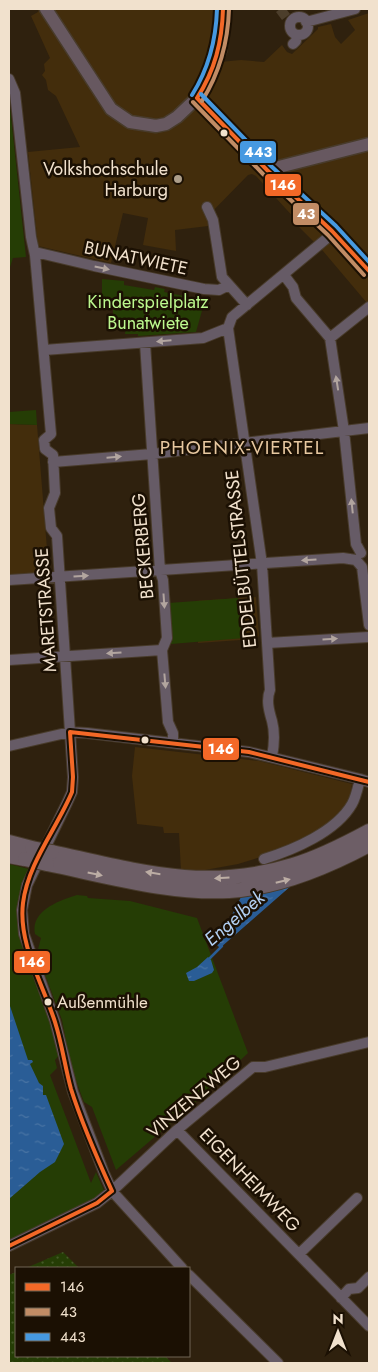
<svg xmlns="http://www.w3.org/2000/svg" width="378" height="1372" font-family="Jost,sans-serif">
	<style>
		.built { fill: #432d0c }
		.green { fill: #253d05 }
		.garden { fill: url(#garden-dots) }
		.water { fill: url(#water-ripples) }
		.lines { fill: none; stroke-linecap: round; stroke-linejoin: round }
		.stream { stroke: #2a5d96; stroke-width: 2.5 }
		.minor-tunnel { stroke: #4c3e2b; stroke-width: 10; stroke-dasharray: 10 5; stroke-linecap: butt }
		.minor-casing { stroke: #483b2b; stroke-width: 12 }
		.major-casing { stroke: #483b2b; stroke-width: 15 }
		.highway-casing { stroke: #483b2b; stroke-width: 16 }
		.minor { stroke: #665b66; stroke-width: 10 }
		.major { stroke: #675860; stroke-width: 12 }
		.highway { stroke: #6d5e66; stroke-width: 14 }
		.highway-bridge-casing { stroke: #483b2b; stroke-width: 16; stroke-linecap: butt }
		.highway-bridge { stroke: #6d5e66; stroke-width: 14 }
		.bus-1-casing { stroke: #1b1003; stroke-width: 8 }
		.bus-2-casing { stroke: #1b1003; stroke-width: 8 }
		.bus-3-casing { stroke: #1b1003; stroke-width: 8 }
		.bus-1 { stroke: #f36827; stroke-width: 4 }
		.bus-2 { stroke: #c18c65; stroke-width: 4 }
		.bus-3 { stroke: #4699e1; stroke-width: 4 }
		.oneway { fill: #b2a59f }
		.oneway2 { fill: #bcada4 }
		.bus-dot { fill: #f1e1cd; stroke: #1b1003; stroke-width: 2 }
		.poi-dot { fill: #ad9e8a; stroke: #1b1003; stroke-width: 2 }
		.labels { text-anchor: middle; stroke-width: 5; stroke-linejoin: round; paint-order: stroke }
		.bus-label { font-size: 17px; fill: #f1e1cd; stroke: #1b1003; text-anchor: start }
		.poi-label { font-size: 18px; fill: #f1e1cd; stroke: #1b1003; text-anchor: end }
		.street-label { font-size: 18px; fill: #f1e1cd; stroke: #1b1003 }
		.park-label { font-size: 18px; fill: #bcf88e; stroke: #1b1003 }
		.neighbourhood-label { font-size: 19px; letter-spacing: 1px; fill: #e8c8a0; stroke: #1b1003 }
		.water-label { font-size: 19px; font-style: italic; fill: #b2d0f3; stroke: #1b1003 }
		.line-badge { stroke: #1b1003; stroke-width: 2 }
		.badge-label { font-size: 14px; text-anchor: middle; font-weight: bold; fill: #fff }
	</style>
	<defs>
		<pattern id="garden-dots" width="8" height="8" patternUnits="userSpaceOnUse" patternTransform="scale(1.25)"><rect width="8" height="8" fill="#253d05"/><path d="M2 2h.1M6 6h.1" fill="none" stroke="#455928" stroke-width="1.8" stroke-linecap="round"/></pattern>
		<pattern id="water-ripples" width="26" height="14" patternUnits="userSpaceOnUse" patternTransform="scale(1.25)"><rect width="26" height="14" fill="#2a5d96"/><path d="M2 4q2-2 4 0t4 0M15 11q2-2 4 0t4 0" fill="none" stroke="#4974a4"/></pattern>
	</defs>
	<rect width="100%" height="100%" fill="#2f210e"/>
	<!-- built -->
	<path class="built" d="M39 9H226L220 62 241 60 264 62 282 45 287 52 292 54 318 29V27L331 24 335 37 341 44 355 30 348 20 369 13V301L367 303 323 251 297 225 299 223 286 209 256 176 252 174 248 175 207 217 208 226 175 230 176 251 143 245 148 218 123 213 111 263 38 246 28 152 80 147 56 96 48 90 46 80 42 75 45 71 44 64 50 58 31 16 38 12Z
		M9 424 37 425 49 574 9 575Z
		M256 597 259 636 255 639 198 643 195 601Z
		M135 747 259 761 352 784 348 807 332 823 277 852 238 864 205 870 181 871 179 833H164L163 827 137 824 132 776Z"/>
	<!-- green -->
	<path class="green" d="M9 98 26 257 13 258 9 270Z
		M102 279 124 281V285L154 290 155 287 165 289 164 292 205 300 196 332 138 336V334H125L126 324H113V299L102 298Z
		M36 410 37 425 9 424V412Z
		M238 598 241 620H243L244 638 171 644 168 603Z
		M9 864 33 870 22 910 62 1052 55 1060 57 1068 50 1075 91 1183 96 1172 105 1193V1195L9 1242Z
		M77 895 87 896 88 898 130 901 197 918 248 1053 205 1094 116 1170 92 1107 84 1102 82 1097 71 1066 62 1020 37 953 41 938 35 934C30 911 60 900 77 895Z"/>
	<!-- garden -->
	<path class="garden" d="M63 1252 79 1268H26Z
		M16 1272V1356H165L172 1363H9V1275Z"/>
	<!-- water -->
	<path class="water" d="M292 885 220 948 217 945 221 939 220 927 232 915 242 895Z
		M208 957 211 960 214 970 212 973 194 981H189L186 973 197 967Z
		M9 1003 28 1060H32L33 1062 30 1064 39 1083 43 1086V1095H46L64 1144 55 1162 40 1172 9 1199Z"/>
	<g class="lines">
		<!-- stream -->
		<path class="stream" d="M208 960 222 946"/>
		<!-- minor-tunnel -->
		<path class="minor-tunnel" d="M280 9 286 17"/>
		<!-- minor casing -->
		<g class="minor-casing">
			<path id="minor" d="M290 26a9 9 0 1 1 18 0a9 9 0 1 1-18 0Z
				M306 22 355 9
				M293 44 296 41 297 35
				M9 79 15 93 31 237 35 255 51 434 44 440 45 449 53 455 55 493 49 508 51 528 57 536 73 777 72 792 67 803 27 885 22 910 24 934 55 1021 73 1092 104 1173 112 1191 182 1268
				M267 170 332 231 369 271
				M207 207 213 220 222 277 247 305
				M35 252 94 266 204 289 219 290 229 285
				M284 275 293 287 296 298 330 338 344 431 356 544 361 553
				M330 338 369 307
				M145 343 160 571 163 580 167 638 162 650 168 722 173 733V743
				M44 350 203 338 228 328
				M53 462 152 454 369 428
				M356 560 362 567 369 625
				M9 580 343 558 356 560
				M267 643 369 637
				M9 660 162 650
				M9 746 70 732 87 733 249 752 360 779 369 782
				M272 757C274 746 275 732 272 721 269 711 266 700 270 690L262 564 228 328 232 317 326 239 332 231
				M264 859C293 850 336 832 352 804 356 797 358 787 360 779
				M177 1130 369 1326
				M9 1246 97 1203 112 1191 177 1130 253 1067H265L369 1042
				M299 1254 357 1198
				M189 1275 278 1363
				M341 1298 349 1289 358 1288 369 1277"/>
		</g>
		<!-- major casing -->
		<g class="major-casing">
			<path id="major" d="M46 9 111 109 130 122 156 126 166 124 177 117 197 98 206 85 220 51 223 32V9
				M197 98 267 170 369 144"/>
		</g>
		<!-- highway casing -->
		<g class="highway-casing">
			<path id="highway" d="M9 842 32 848
				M52 852C138 871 205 892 293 865 320 857 345 844 369 831
				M9 856 25 859
				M47 864C107 876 168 894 229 891 278 888 326 868 369 845"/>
		</g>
		<!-- minor -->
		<use href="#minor" class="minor"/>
		<!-- major -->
		<use href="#major" class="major"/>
		<!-- highway -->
		<use href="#highway" class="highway"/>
		<!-- highway-bridge casing -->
		<g class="highway-bridge-casing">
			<path id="highway-bridge" d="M32 848 52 852
				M25 859 47 864"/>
		</g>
		<!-- highway-bridge -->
		<use href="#highway-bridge" class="highway-bridge"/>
		<!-- bus-1 casing -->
		<g class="bus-1-casing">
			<path id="bus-1" d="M197 98 267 170 332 231 369 271
				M197 98C215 70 222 42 223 9
				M70 732 73 777 72 792C57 828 28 863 23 903 18 944 43 984 55 1022 62 1044 65 1067 71 1089 82 1124 97 1158 112 1191
				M70 732 249 752 369 782
				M9 1246 97 1203 112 1191"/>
		</g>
		<!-- bus-2 casing -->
		<g class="bus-2-casing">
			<path id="bus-2" d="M202 101C220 72 228 43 229 9
				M193 102 263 174 328 235 364 275"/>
		</g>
		<!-- bus-3 casing -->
		<g class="bus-3-casing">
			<path id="bus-3" d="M201 94 271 166 336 226 369 262
				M192 95C209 68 216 41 217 9"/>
		</g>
		<!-- bus-1 -->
		<use href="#bus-1" class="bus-1"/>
		<!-- bus-2 -->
		<use href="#bus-2" class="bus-2"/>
		<!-- bus-3 -->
		<use href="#bus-3" class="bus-3"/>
	</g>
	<!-- one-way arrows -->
	<defs><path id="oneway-solid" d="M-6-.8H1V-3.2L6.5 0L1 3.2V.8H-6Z" transform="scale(1.25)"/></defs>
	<g class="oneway">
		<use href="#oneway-solid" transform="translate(102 268) rotate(12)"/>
		<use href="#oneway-solid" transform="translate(164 341) rotate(175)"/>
		<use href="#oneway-solid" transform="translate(337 383) rotate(-99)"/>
		<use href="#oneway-solid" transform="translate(114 457) rotate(-5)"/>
		<use href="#oneway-solid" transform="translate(352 506) rotate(-96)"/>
		<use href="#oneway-solid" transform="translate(309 560) rotate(176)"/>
		<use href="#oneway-solid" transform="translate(81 576) rotate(-4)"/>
		<use href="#oneway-solid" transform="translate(164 601) rotate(86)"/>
		<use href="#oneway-solid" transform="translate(330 639) rotate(-3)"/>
		<use href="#oneway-solid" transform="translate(114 653) rotate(176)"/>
		<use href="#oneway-solid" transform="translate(165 681) rotate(85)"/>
	</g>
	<g class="oneway2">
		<use href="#oneway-solid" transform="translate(153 873) rotate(-171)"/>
		<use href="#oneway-solid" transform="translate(95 874) rotate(12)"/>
		<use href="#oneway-solid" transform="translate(222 878) rotate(177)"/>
		<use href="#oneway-solid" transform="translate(283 881) rotate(-14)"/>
	</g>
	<!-- markers -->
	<g class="bus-dot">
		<circle cx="224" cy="133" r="4.5"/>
		<circle cx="145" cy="740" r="4.5"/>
		<circle cx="48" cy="1002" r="4.5"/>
	</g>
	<circle class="poi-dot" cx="178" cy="179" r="5"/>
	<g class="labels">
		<!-- bus labels -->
		<g class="bus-label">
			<text x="57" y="1008">Außenmühle</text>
		</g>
		<!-- poi labels -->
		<g class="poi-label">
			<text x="168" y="175">Volkshochschule<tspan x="168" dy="21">Harburg</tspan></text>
		</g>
		<!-- street labels -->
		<g class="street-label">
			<text transform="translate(136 258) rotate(12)" y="6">BUNATWIETE</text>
			<text transform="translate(143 546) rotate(-95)" y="6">BECKERBERG</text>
			<text transform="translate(241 559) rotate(-96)" y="6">EDDELBÜTTELSTRASSE</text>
			<text transform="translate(46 610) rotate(-94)" y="6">MARETSTRASSE</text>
			<text transform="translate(194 1097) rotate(-40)" y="6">VINZENZWEG</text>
			<text transform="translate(250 1180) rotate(46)" y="6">EIGENHEIMWEG</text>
		</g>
		<!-- park labels -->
		<g class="park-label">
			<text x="148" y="308">Kinderspielplatz<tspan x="148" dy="21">Bunatwiete</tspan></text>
		</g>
		<!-- neighbourhood labels -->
		<g class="neighbourhood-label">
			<text x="242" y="454">PHOENIX-VIERTEL</text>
		</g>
		<!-- water labels -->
		<g class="water-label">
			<text transform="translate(234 918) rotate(-41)" y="7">Engelbek</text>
		</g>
	</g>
	<g class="line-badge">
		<rect x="239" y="140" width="38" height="24" rx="5" fill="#4699e1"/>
		<rect x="264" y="173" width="38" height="24" rx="5" fill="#f36827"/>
		<rect x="292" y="202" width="28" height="24" rx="5" fill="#c18c65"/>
		<rect x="202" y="737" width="38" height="24" rx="5" fill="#f36827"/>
		<rect x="13" y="950" width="38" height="24" rx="5" fill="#f36827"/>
	</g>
	<g class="badge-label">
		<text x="258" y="157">443</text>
		<text x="283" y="190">146</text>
		<text x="306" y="219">43</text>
		<text x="221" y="754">146</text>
		<text x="32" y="967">146</text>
	</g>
	<!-- border -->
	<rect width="378" height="1372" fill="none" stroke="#f1e1cd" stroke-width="20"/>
	<!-- legend -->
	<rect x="15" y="1267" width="175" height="90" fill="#1b1003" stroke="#716454"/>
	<rect x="25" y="1283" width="25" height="8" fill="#f36827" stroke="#716454"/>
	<text x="60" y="1292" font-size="15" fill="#f1e1cd">146</text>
	<rect x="25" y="1308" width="25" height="8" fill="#c18c65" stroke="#716454"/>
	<text x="60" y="1317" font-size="15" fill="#f1e1cd">43</text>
	<rect x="25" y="1333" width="25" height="8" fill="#4699e1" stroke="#716454"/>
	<text x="60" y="1342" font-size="15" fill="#f1e1cd">443</text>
	<!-- north arrow -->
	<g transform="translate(338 1332)" stroke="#1b1003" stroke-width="4" paint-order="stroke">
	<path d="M0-4L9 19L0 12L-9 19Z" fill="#f1e1cd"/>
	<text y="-8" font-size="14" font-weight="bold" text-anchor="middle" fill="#f1e1cd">N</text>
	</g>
</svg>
